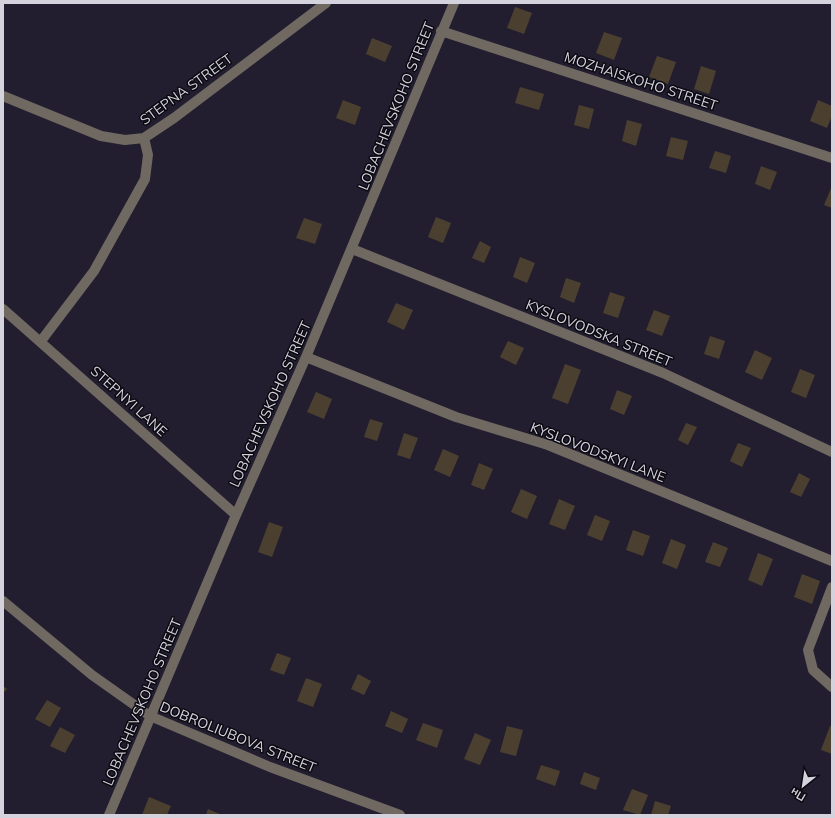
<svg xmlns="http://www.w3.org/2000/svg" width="835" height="818" font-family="Mulish,sans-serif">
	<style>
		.building { fill: #4b402f }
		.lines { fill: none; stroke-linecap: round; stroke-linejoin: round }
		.minor { stroke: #6f6962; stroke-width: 10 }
		.labels { text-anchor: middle; stroke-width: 3; stroke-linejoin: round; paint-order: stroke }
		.street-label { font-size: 14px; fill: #d4d2dd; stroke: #0c0a11 }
	</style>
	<rect width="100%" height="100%" fill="#231e2f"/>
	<!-- building -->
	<path class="building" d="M515 7 532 13 524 34 507 28Z
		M604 32 622 38 614 60 596 53Z
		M372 38 392 46 385 62 366 54Z
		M657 56 676 62 668 84 649 77Z
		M701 66 716 71 709 94 694 89Z
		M520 87 544 94 539 110 515 103Z
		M343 100 361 107 355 125 336 118Z
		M818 100 832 106V116L827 128 810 121Z
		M579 105 594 109 589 129 574 125Z
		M627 120 642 124 636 146 622 141Z
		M671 137 688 141 683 160 666 156Z
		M715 151 731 156 726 173 709 168Z
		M761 166 777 172 770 190 755 184Z
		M832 186V208L824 205Z
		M436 217 451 223 443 243 428 237Z
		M304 218 322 224 315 244 296 238Z
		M480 241 491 247 484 263 472 258Z
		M520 257 535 263 527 283 513 277Z
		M566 278 581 283 574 303 560 297Z
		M610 292 625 297 618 318 603 313Z
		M396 303 413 310 404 330 387 322Z
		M654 310 670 316 662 336 646 330Z
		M710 336 725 341 719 359 704 354Z
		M508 341 524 348 516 365 500 357Z
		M755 350 772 358 762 380 745 372Z
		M565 364 581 370 568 404 552 398Z
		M800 369 815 375 806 398 791 392Z
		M617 390 632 396 624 415 610 409Z
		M316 392 332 399 324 419 307 412Z
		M370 419 383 423 377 441 364 437Z
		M686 423 697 427 688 445 678 440Z
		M404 433 418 438 410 459 397 455Z
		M738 443 751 448 742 467 730 461Z
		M443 449 459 456 450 477 434 470Z
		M479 463 493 469 484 490 471 485Z
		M799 473 810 479 801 497 790 492Z
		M521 489 537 496 527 519 511 512Z
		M559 499 575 506 565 530 549 524Z
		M595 515 610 521 602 541 587 535Z
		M269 522 283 527 272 557 258 552Z
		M633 530 650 536 643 556 626 550Z
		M671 539 686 545 677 569 662 563Z
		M713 542 728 548 720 567 705 562Z
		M758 553 773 559 762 586 748 580Z
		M802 574 820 581 812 604 794 597Z
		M277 653 291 658 284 675 270 670Z
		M358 674 371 681 364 695 351 689Z
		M306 678 322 684 313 707 297 701Z
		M3 686 7 689 3 693Z
		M47 700 61 708 50 727 35 719Z
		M391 711 408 719 402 733 385 726Z
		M423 723 443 730 437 748 416 740Z
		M507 726 523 730 516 756 500 752Z
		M830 726 832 727V754L821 750Z
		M60 727 75 735 65 753 50 746Z
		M475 733 491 740 480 765 464 759Z
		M541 765 560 771 555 786 536 779Z
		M584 772 600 778 596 790 580 784Z
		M632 789 648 795 640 815 623 810Z
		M149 797 171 806 167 815H142Z
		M655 801 671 806 668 815H651Z
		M208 809 222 815H206Z"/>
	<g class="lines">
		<!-- minor -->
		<path class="minor" d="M441 31 832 158
			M3 96 101 136 125 140 144 138 174 118 326 3
			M352 249 663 373 832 452
			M3 309 236 515
			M41 341 94 271 145 179 148 155 144 138
			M306 357 456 417 548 445 832 561
			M832 587 808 650 813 670 832 687
			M3 601 92 675 150 716 270 767 400 815
			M109 815 236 515 306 357 454 3"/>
	</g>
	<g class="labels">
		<!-- street labels -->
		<g class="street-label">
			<text transform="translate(641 81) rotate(18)" y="5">MOZHAISKOHO STREET</text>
			<text transform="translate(186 89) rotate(-36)" y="5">STEPNA STREET</text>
			<text transform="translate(396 106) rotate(-68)" y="5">LOBACHEVSKOHO STREET</text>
			<text transform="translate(599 333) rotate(22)" y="5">KYSLOVODSKA STREET</text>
			<text transform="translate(129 401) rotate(42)" y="5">STEPNYI LANE</text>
			<text transform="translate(270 404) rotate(-66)" y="5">LOBACHEVSKOHO STREET</text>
			<text transform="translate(598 452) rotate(21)" y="5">KYSLOVODSKYI LANE</text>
			<text transform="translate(142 702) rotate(-67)" y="5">LOBACHEVSKOHO STREET</text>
			<text transform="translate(238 737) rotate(22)" y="5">DOBROLIUBOVA STREET</text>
		</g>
	</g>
	<!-- border -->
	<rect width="835" height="818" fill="none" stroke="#d4d2dd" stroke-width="8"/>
	<!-- north arrow -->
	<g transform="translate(803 786) rotate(210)" stroke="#0c0a11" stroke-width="3" paint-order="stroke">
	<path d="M0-3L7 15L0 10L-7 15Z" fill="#d4d2dd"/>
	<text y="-6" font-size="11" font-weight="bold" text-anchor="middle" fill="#d4d2dd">Пн</text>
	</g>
</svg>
